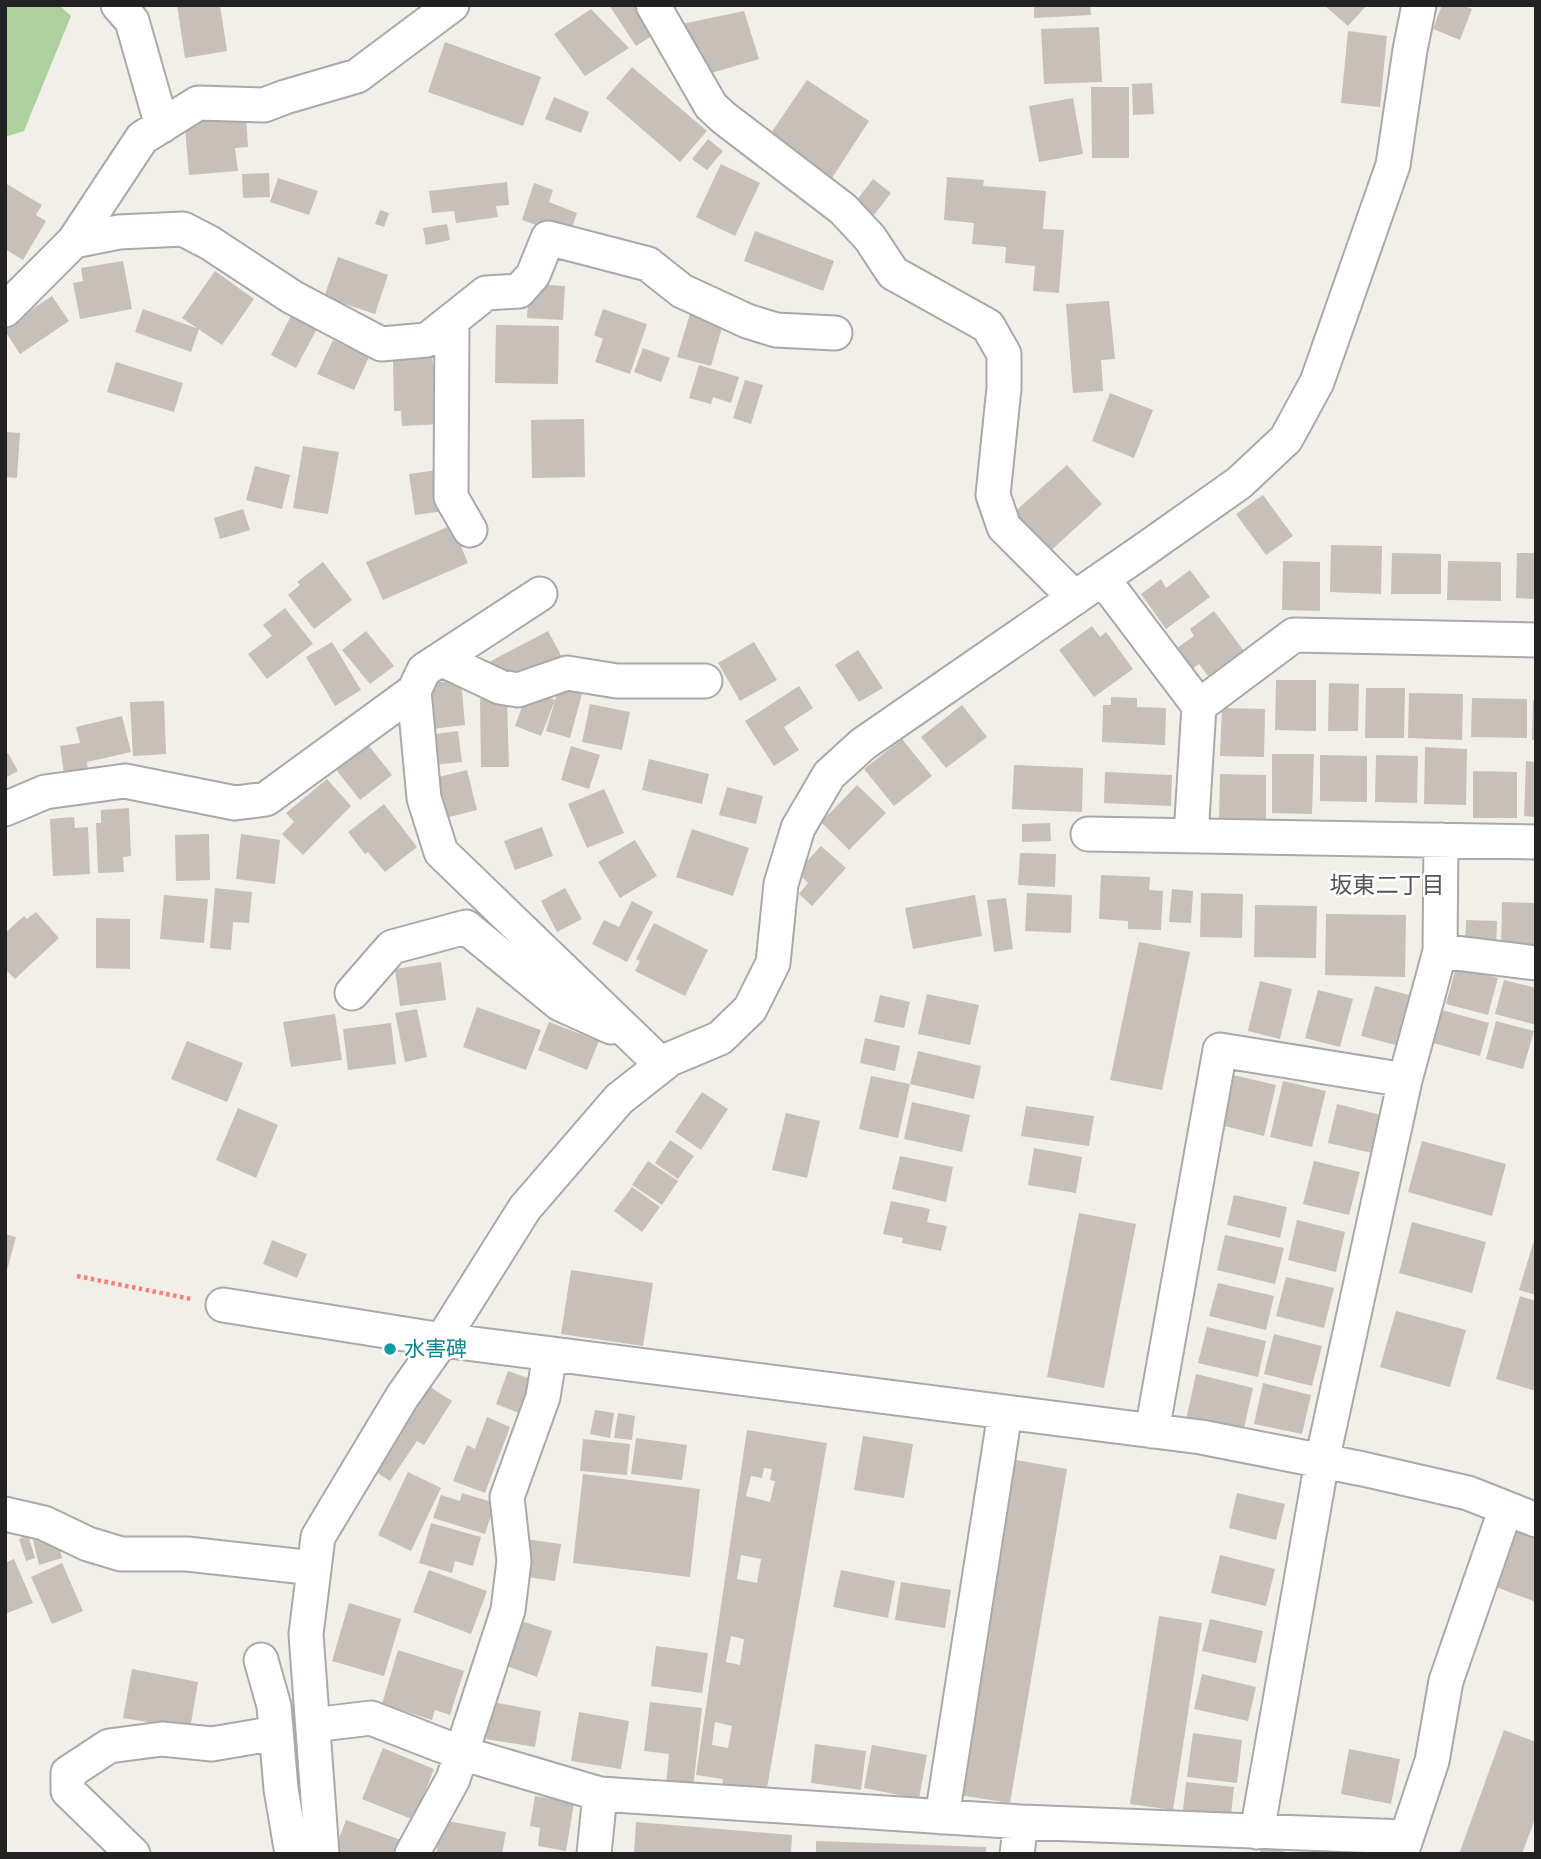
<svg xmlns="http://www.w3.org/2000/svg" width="1541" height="1859" font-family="Montserrat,'Noto Sans JP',sans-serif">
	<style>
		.forest { fill: #add19e }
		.building { fill: #c7bfb8; fill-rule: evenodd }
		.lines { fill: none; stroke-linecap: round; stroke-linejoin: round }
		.street-casing { stroke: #a9a9a9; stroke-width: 37 }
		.path { stroke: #fa8072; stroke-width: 4.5; stroke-dasharray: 3.5 3.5; stroke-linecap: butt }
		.street { stroke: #fff; stroke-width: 33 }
		.culture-dot { fill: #0f9aa8; stroke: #fff; stroke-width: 2.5 }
		.labels { text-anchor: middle; stroke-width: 5; stroke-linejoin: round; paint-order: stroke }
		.culture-label { font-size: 21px; fill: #0d838f; stroke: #fff; text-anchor: start }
		.neighbourhood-label { font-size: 23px; fill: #555; stroke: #fff }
	</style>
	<rect width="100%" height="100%" fill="#f2efe9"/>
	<!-- forest -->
	<path class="forest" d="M5 5H59L71 16 24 131 5 137Z"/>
	<!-- building -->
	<path class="building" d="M177 5H220L227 51 185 58Z
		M609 5H640L658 32 636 46Z
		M1034 5H1090L1091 15 1034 18Z
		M1324 5H1367L1348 26Z
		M1442 5H1462L1472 9 1460 40 1433 29Z
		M591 9 629 48 585 76 554 34Z
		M744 11 759 59 701 76 682 24Z
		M1099 27 1102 82 1044 84 1041 29Z
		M1348 31 1387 36 1380 107 1341 103Z
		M445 42 541 77 523 126 428 92Z
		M632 67 707 131 680 162 606 98Z
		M807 80 869 121 832 178 769 136Z
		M1152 83 1154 114 1133 115 1132 84Z
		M1091 87H1129V158H1092Z
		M554 97 589 112 581 133 545 119Z
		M1073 98 1083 154 1039 162 1029 106Z
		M246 117 248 147 235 148 238 171 189 175 185 128H192V121Z
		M708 139 723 151 707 170 692 159Z
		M721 164 760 183 735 236 696 217Z
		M269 173 270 197 243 198 242 174Z
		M947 177 984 180 983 186 1046 191 1043 229 1064 230 1059 293 1033 291 1035 266 1005 263 1006 247 972 244 974 223 944 220Z
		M278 178 318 191 309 215 270 202Z
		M873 179 891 193 874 215 856 201Z
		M507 182 509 205 496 206 498 217 456 223 454 211 432 213 429 191Z
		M5 183 42 205 36 215 46 221 23 260 5 249Z
		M534 183 553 190 549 202 577 213 569 237 522 220Z
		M380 210 389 213 384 227 375 224Z
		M447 224 450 240 426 245 423 228Z
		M755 231 834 261 823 291 744 261Z
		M338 257 388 275 375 314 324 297Z
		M123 261 132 309 80 319 73 283 83 281 81 268Z
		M215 271 254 299 222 345 182 318Z
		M529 284 565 286 563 320 527 318Z
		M52 296 69 321 20 354 5 331V327Z
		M1109 301 1115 359 1101 360 1103 391 1073 393 1066 304Z
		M692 307 725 317 711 366 677 357Z
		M143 309 199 329 191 352 135 332Z
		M603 309 647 324 630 374 595 362 603 339 594 335Z
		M293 312 319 325 296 368 271 355Z
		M496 325 559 326 558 384 495 383Z
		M333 340 369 357 354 390 317 374Z
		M643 348 670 358 661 382 634 372Z
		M432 356 433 364H438L442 424 402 426 401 411H394L393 357Z
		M116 362 183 383 174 412 107 392Z
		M699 365 739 377 731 403 713 397 711 404 689 398Z
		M745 380 763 385 751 424 733 418Z
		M1110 393 1153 410 1134 458 1092 441Z
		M584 419 585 477 532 478 531 420Z
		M5 432 20 433 17 478 5 477Z
		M303 446 339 452 328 514 293 508Z
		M1067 465 1102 504 1047 554 1011 515Z
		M255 466 290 475 282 509 246 500Z
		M438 470 444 511 415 515 409 474Z
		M1263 495 1293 536 1266 555 1236 514Z
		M243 509 250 530 220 539 214 518Z
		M452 525 468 563 383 600 366 562Z
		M1331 545 1382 546 1381 594 1330 592Z
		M1392 553 1441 554V594H1391Z
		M1517 553H1536V599L1516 598Z
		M1283 561 1320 562V611L1282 610Z
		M1448 561 1501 562V601L1447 600Z
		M323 562 352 600 314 629 288 595 300 585 297 582Z
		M1190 570 1210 597 1166 629 1141 594 1161 579 1166 588Z
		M285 608 313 644 267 679 248 654 272 636 263 625Z
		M1214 611 1244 651 1208 676 1199 664 1192 669 1177 648 1194 636 1190 629Z
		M1092 626 1100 637 1106 632 1133 669 1094 697 1059 650Z
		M366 631 394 666 370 684 342 650Z
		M548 631 563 659 516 683 487 663Z
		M332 642 361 690 335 706 306 657Z
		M754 642 777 680 740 701 718 663Z
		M858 650 883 688 859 702 835 665Z
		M461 680 465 725 432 729 429 683Z
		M1276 680H1316V731L1275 730Z
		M1329 683 1359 684 1358 731H1328Z
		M799 686 813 708 784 727 799 750 774 766 745 721Z
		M559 687 582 694 570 738 546 731Z
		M1366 688H1405L1404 738H1365Z
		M528 690 555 700 541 736 515 726Z
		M1409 693 1463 694 1462 740 1408 738Z
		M1111 697 1137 698V707L1166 708 1165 745 1102 742 1103 705H1111Z
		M1472 698 1527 699V738L1471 737Z
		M480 699H507L509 767H481Z
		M1533 700H1536V740H1532Z
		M164 701 166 754 133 756 130 702Z
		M590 704 630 712 622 750 582 742Z
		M962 705 987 737 946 768 921 737Z
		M1222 708 1265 709 1264 757 1220 756Z
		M122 716 131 752 87 762 88 770 64 774 60 746 80 743 76 727Z
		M458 731 462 762 433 765 429 735Z
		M902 739 932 776 894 806 864 769Z
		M366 742 392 775 360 800 334 767Z
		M571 746 600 755 589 789 561 780Z
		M1425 747 1467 749 1466 805 1424 804Z
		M8 753 18 771 5 778V754Z
		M1272 754H1314L1312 814 1272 813Z
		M1320 755 1367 756V802L1320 801Z
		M1376 755 1418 756 1417 803 1375 802Z
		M649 759 709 774 702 804 642 790Z
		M1526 761 1536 762V817L1524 816Z
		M1014 765 1083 768 1082 812 1012 809Z
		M467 770 477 810 441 819 431 779Z
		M1473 771 1517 772V818H1473Z
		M1105 772 1172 775 1171 806 1104 803Z
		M1220 774 1266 775V820L1219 819Z
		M327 779 351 806 303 855 282 834 294 822 286 813Z
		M857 785 886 813 849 850 821 822Z
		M727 787 763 796 756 824 719 815Z
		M604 789 624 833 587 848 568 804Z
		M384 804 417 847 385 872 368 852 365 854 348 832Z
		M129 808 131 856 123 857 124 872 98 873 96 823H101V810Z
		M74 817 75 828 88 827 90 874 53 876 50 819Z
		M1050 823 1051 841 1022 842V824Z
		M542 827 553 856 515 870 504 841Z
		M692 829 749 848 733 896 676 877Z
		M209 834 210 880 176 881 175 835Z
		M241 834 280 840 275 884 236 879Z
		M635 840 657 876 620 898 598 862Z
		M821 846 846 868 812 906 799 894 808 883 797 872Z
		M1020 853 1056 854 1055 887 1018 885Z
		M1101 875 1150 877 1149 890 1163 891 1161 930 1128 929V921L1099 919Z
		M215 888 252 892 249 923 233 922 231 950 210 948Z
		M565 888 582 919 557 932 541 901Z
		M1172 889 1193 891 1191 923 1169 922Z
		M1027 893 1072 895 1071 933 1025 931Z
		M1201 893 1243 894 1242 938 1200 937Z
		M164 895 208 899 204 943 160 939Z
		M975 895 982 936 913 949 905 908Z
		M1006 898 1013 949 994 952 987 900Z
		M632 901 653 912 627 962 592 944 604 920 619 927Z
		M1502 902 1536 903V951L1501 950Z
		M1255 905 1317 906 1316 958 1254 957Z
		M36 912 59 938 15 979 5 969 7 961 5 960V933L24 916 27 919Z
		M1326 914 1406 915 1405 977 1325 975Z
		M96 918 130 919V969L96 968Z
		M1466 920 1497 921 1496 948 1465 947Z
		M654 923 708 950 685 996 635 971 640 961 636 959Z
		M1139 942 1190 952 1162 1090 1110 1080Z
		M441 962 446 1000 400 1006 395 969Z
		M1456 967 1498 978 1488 1015 1446 1004Z
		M1504 980 1536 988V1025L1495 1014Z
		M1260 981 1292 989 1280 1039 1248 1031Z
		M1375 986 1409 995 1396 1045 1361 1036Z
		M1318 990 1353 999 1340 1047 1305 1038Z
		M927 994 979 1005 970 1045 918 1034Z
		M880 995 910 1002 904 1028 874 1022Z
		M477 1007 541 1030 526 1070 463 1047Z
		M417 1009 427 1057 405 1062 395 1013Z
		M1442 1010 1489 1023 1480 1056 1433 1043Z
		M335 1014 342 1060 291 1067 283 1022Z
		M1496 1021 1534 1031 1523 1069 1486 1059Z
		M549 1022 599 1041 587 1070 538 1050Z
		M391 1023 396 1064 348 1070 343 1029Z
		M865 1038 900 1046 895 1071 860 1063Z
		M187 1041 243 1063 227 1102 171 1079Z
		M918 1051 981 1066 974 1099 910 1084Z
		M1233 1075 1276 1085 1264 1136 1221 1125Z
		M871 1076 910 1084 898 1138 859 1129Z
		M1283 1081 1326 1091 1312 1147 1270 1137Z
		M702 1092 728 1109 701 1150 675 1132Z
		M912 1102 970 1115 962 1152 904 1139Z
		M1337 1104 1381 1115 1372 1153 1328 1143Z
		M1026 1106 1094 1116 1089 1146 1021 1136Z
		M238 1108 278 1125 256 1178 216 1160Z
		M786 1113 820 1121 807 1178 772 1170Z
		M670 1140 694 1156 678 1179 655 1163Z
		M1422 1141 1506 1164 1492 1216 1408 1192Z
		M1034 1148 1082 1157 1076 1193 1028 1185Z
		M900 1156 953 1167 946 1202 892 1189Z
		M648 1161 678 1181 662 1205 632 1185Z
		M1314 1161 1360 1172 1349 1215 1303 1204Z
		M632 1187 660 1207 642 1232 614 1211Z
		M1234 1195 1287 1207 1280 1238 1227 1225Z
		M891 1201 930 1209 927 1222 947 1226 941 1251 902 1243 903 1238 883 1234Z
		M1079 1213 1136 1224 1104 1388 1047 1377Z
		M1297 1220 1345 1232 1336 1272 1288 1260Z
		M1412 1222 1486 1242 1472 1293 1399 1273Z
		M5 1234 16 1237 6 1274 5 1273Z
		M1225 1235 1284 1248 1275 1284 1217 1270Z
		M1535 1237H1536V1295L1519 1290Z
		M272 1240 307 1254 297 1278 263 1264Z
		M571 1270 653 1283 643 1346 561 1334Z
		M1286 1277 1334 1288 1324 1328 1276 1316Z
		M1218 1283 1274 1296 1266 1330 1209 1316Z
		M1520 1296 1536 1301V1391L1496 1379Z
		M1396 1311 1466 1330 1450 1387 1380 1367Z
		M1207 1327 1266 1341 1258 1377 1198 1363Z
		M1274 1334 1322 1346 1312 1386 1264 1374Z
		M508 1371 539 1382 527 1416 496 1404Z
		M1196 1374 1253 1388 1243 1433 1186 1420Z
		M1263 1383 1311 1395 1302 1434 1254 1424Z
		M427 1385 452 1401 424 1445 417 1441 390 1481 376 1472 401 1435 395 1430Z
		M595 1410 614 1413 610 1438 590 1434Z
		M618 1413 635 1416 632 1440 614 1438Z
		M487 1417 510 1427 485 1493 453 1481 467 1445 475 1449Z
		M747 1430 827 1443 767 1788 722 1790 723 1779 696 1775ZM764 1468 772 1469 770 1480 775 1481 770 1502 746 1496 751 1476 762 1478ZM741 1555 761 1559 757 1583 737 1579ZM731 1636 744 1639 740 1665 726 1662ZM715 1722 732 1726 728 1748 712 1745Z
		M863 1436 913 1444 904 1498 854 1490Z
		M636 1438 687 1445 682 1480 631 1474Z
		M583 1439 630 1444 627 1475 580 1471Z
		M1010 1459 1067 1469 1010 1803 953 1794Z
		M408 1472 441 1488 411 1551 378 1535Z
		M583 1474 700 1489 690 1577 573 1563Z
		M462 1493 495 1503 485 1534 433 1518 441 1495 460 1501Z
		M1237 1493 1285 1504 1276 1540 1229 1528Z
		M431 1523 481 1537 473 1566 455 1561 452 1573 419 1563Z
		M1515 1528 1536 1536V1602L1493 1586Z
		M56 1533 62 1558 39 1565 33 1540Z
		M28 1535 35 1558 26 1561 19 1539Z
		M525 1539 561 1544 555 1581 520 1576Z
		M1220 1555 1275 1569 1266 1606 1211 1593Z
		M14 1559 33 1603 5 1614V1563Z
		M62 1563 83 1611 52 1624 31 1577Z
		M429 1570 487 1591 471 1634 413 1612Z
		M841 1570 895 1581 888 1618 833 1607Z
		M901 1582 951 1590 945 1628 895 1620Z
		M349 1603 401 1619 384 1676 332 1661Z
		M1159 1616 1202 1623 1173 1810 1130 1804Z
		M512 1618 552 1631 537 1677 498 1663Z
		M1210 1619 1263 1631 1256 1663 1202 1651Z
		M656 1646 708 1653 702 1693 651 1686Z
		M398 1650 464 1671 450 1715 435 1710 432 1720 382 1704Z
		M132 1669 198 1682 190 1729 123 1718Z
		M1202 1674 1256 1687 1248 1721 1194 1709Z
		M492 1702 541 1711 535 1747 486 1739Z
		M650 1702 702 1708 693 1789 666 1785 669 1754 644 1751Z
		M579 1712 629 1721 621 1769 571 1761Z
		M1504 1730 1536 1742V1816L1522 1854H1459Z
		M1193 1733 1242 1740 1237 1783 1187 1777Z
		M815 1744 866 1751 861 1790 811 1783Z
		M872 1745 927 1755 919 1799 864 1788Z
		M383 1748 434 1769 414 1820 362 1799Z
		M1349 1749 1400 1759 1391 1804 1341 1794Z
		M1186 1782 1234 1787 1231 1815 1183 1810Z
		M535 1796 574 1803 566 1851 538 1846 540 1828 530 1826Z
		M346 1820 401 1840 396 1854H333Z
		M442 1820 506 1832 502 1854H436Z
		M636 1822 792 1835 791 1854H634Z
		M816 1841 986 1847V1854H816Z
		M1262 1845 1290 1853V1854H1259Z"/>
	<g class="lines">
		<!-- street casing -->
		<g class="street-casing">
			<path id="street" d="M118 5 132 21 162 126
				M653 5 711 106 724 118 843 209 870 238 893 273 988 326 1004 354V388L993 495 1004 527 1075 598
				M74 241 119 232 183 229 210 243 292 297 381 344 427 340 486 293 519 291 533 275 548 238 648 264 682 291 747 321 776 330 835 333
				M5 310 74 241 142 138 198 103 264 105 285 97 357 76 452 5
				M452 320 451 497 470 530
				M1103 579 1199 706 1191 836
				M540 594 424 670 414 691 424 798 441 852 662 1065
				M441 659 500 687 518 690 567 673 617 681H705
				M1199 706 1294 635 1536 640
				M5 809 45 792 125 781 235 803 266 799 414 691
				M1088 834 1536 842
				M1440 951 1536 963
				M352 993 392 947 466 927 560 1004 611 1027
				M223 1305 442 1340 1201 1437 1363 1469 1468 1493 1536 1520
				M1152 1431 1220 1050 1405 1080
				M5 1514 44 1523 88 1544 121 1554H187L314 1568
				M261 1660 274 1706 281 1789 292 1854
				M313 1725 371 1718 461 1753 600 1794 1021 1822 1406 1837
				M942 1817 1005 1413
				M1257 1832 1322 1461 1405 1080 1440 951 1441 840
				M133 1854 68 1791V1773L109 1746 162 1739 212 1744 276 1733
				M322 1854 306 1634 318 1537 402 1397 442 1340 525 1208 619 1099 670 1059 720 1038 750 1009 773 963 781 884 798 828 829 775 863 744 1144 550 1239 483 1286 439 1317 382 1393 165 1410 50 1419 5
				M412 1854 453 1779 508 1610 514 1561 507 1497 543 1397 550 1354
				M594 1854 600 1794
				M1017 1854 1021 1822
				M1401 1854 1432 1761 1446 1681 1506 1508"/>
		</g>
		<!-- path -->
		<path class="path" d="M77 1276 191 1299"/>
		<!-- street -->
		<use href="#street" class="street"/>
	</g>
	<!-- markers -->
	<circle class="culture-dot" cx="390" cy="1349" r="7"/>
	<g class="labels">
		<!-- culture labels -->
		<g class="culture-label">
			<text x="404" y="1356">水害碑</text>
		</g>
		<!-- neighbourhood labels -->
		<g class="neighbourhood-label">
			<text x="1387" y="893">坂東二丁目</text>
		</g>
	</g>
	<!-- border -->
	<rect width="1541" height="1859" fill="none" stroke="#222222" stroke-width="14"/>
</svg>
